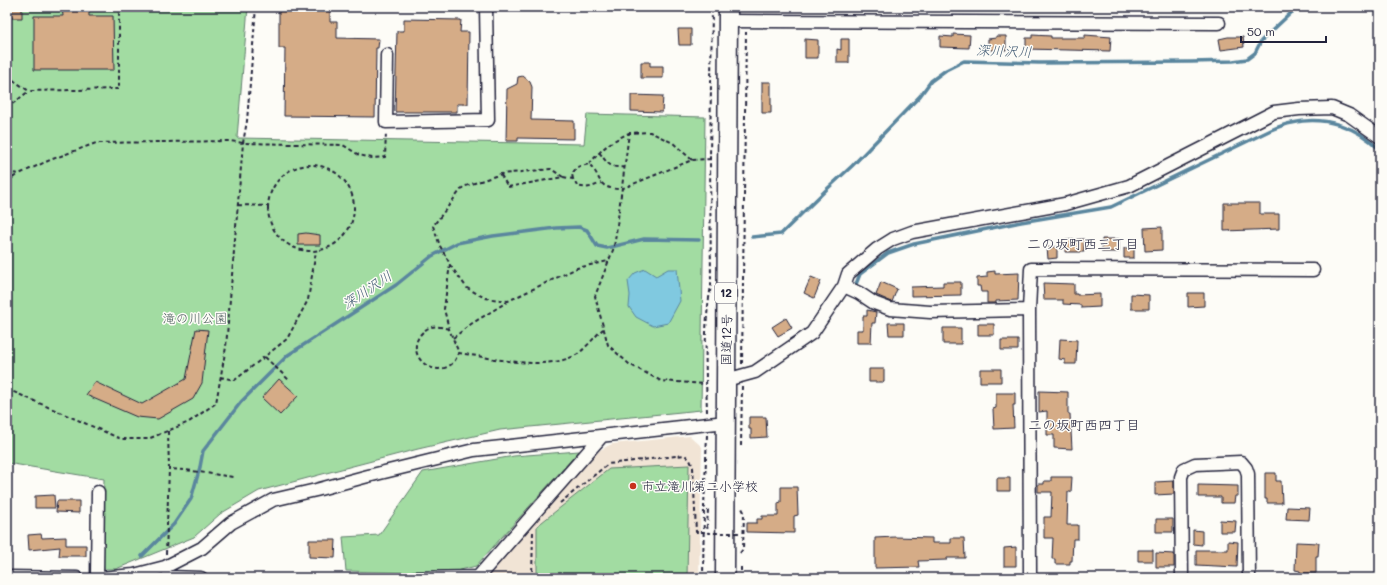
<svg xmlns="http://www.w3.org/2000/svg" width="1387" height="585" font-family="Mali,'Klee One',sans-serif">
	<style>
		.built { fill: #f1e4d5 }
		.green { fill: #a2dca2; stroke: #627f6e }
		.water { fill: #80c9e0; stroke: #5a869e }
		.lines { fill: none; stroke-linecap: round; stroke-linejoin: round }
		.stream { stroke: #5a869e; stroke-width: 3.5 }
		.building { fill: #d5ac87; stroke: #22223b }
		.minor-casing { stroke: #22223b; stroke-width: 15 }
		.highway-casing { stroke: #22223b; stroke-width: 21 }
		.path { stroke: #22223b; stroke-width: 2; stroke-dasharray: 4 3; stroke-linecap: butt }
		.minor { stroke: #fdfcf7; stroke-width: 12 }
		.highway { stroke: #fdfcf7; stroke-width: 18 }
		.path-bridge { stroke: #22223b; stroke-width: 2; stroke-dasharray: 4 3; stroke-linecap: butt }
		.poi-dot { fill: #c8321e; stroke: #fdfcf7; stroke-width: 1.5 }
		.labels { text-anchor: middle; stroke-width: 3; stroke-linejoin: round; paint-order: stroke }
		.shield { fill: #fdfcf7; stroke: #646373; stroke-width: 1 }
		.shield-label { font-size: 12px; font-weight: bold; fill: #22223b }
		.park-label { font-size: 13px; fill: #485a5a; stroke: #fdfcf7 }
		.street-label { font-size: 13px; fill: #22223b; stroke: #fdfcf7 }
		.poi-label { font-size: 13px; fill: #22223b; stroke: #fdfcf7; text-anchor: start }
		.water-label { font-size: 14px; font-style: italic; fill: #435c75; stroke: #fdfcf7 }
		.neighbourhood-label { font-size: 14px; fill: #22223b; stroke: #fdfcf7 }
	</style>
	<rect width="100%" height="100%" fill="#fdfcf7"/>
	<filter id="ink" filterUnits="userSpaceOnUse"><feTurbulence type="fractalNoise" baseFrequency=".025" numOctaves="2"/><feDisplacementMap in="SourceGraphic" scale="8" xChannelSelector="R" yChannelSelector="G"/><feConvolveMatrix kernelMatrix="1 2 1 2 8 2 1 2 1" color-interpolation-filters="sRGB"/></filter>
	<g filter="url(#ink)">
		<!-- built -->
		<path class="built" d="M690 436 702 447 699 578H484L531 522 600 450 612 444Z"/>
		<!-- green -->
		<path class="green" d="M7 7H248L237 138 584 144 587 114 705 117 701 410 500 430 418 449 345 468 259 491 220 514 194 537 116 569H102L104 479 7 463Z
			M579 451 476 566 445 574 346 571 343 537 379 535 423 472 514 456Z
			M689 465 687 578H537V526L609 469Z"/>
		<!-- water -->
		<path class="water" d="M645 269 656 276 668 269H677L680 301 668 323 653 326 636 317 629 307 630 295 628 281 635 273Z"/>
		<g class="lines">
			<!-- stream -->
			<path class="stream" d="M752 237 781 234 826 190 852 166 920 96 931 81 946 70 964 61 1039 63 1191 62 1233 61 1247 59 1255 53 1261 41 1292 12 1305 7
				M856 284 860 274 888 253 914 244 1021 222 1111 207 1271 130C1278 127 1285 124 1292 123 1324 115 1358 127 1380 150
				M142 556 174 524 191 499 200 467 203 451 241 402 288 355 396 285 432 256 457 243 493 236 556 228 579 227 587 230 597 246 607 248 644 239 699 240"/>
		</g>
		<!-- building -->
		<path class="building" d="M7 7H22V18H7Z
			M62 7H89V16H113L114 70H34V16H63Z
			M279 10H330V22H337V38L379 39 378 48H376L375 117 284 116 285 48H279Z
			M404 19 461 20 460 32H469L468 104H457V112H395L397 31H404Z
			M678 29H691V45H679Z
			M953 34 970 35 969 48 940 47V36L953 37Z
			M1032 35 1051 36V38H1085V35L1111 37 1110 51 1026 49V38H1032Z
			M996 36H1006V50H988V39L996 38Z
			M1228 37H1243L1244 47 1221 50 1219 39Z
			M805 39 818 40V58H805Z
			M841 39H849V63H837V49L841 50Z
			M641 62H650V66H663V78H641Z
			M523 76 530 82 532 87 531 120 574 121V139L518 138V141H506L507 89 517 84 518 77Z
			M762 82H771V113H762Z
			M631 95 663 96 662 112 631 111Z
			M1224 203H1260V214H1279V229L1224 231Z
			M1162 227V250L1145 251 1144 228Z
			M306 233 320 235V245H298V234Z
			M1084 239V252H1065V240Z
			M1102 239H1119V252H1102Z
			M1047 247H1057V258L1048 259Z
			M1124 248H1134V258H1124Z
			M995 271V274L1019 273 1018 300 996 301V303H987V292H981L980 286H977V278L987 277V272Z
			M811 277 821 281 814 298 804 293Z
			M881 282 897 289 892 302 876 295Z
			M943 282H961V295L911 296V287L943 286Z
			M1043 283 1074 284V294H1077V295L1100 294V307L1081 308V305L1063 304V300H1044Z
			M1188 293H1204V306L1188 307Z
			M1131 294 1149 295V309H1131Z
			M867 310 876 312 875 323H872L871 343H857V330H863V316H867Z
			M786 318 792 328 778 336 772 327Z
			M888 323H904V335H889Z
			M978 324H994V335H978Z
			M943 328H961V344H943Z
			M196 329 208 330 202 383 193 399 158 419 137 417 86 395 95 382 142 404 186 379Z
			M1060 339 1077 340 1076 364H1065V360L1059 359Z
			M1001 340H1018V350H1001Z
			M869 369H884V382H869Z
			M980 369H1001V382H980Z
			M279 379 298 396 280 415 262 398Z
			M1039 391 1068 392V414H1070L1072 449 1054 448V435H1047V411L1039 412Z
			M996 393H1015V405H1013L1014 428 994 429 993 409 996 408Z
			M749 417H766L767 437 751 438V429H749Z
			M1265 473H1276V481H1281L1282 503H1267V499H1265Z
			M1051 477H1072L1071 492H1068L1067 525H1078V539H1073L1072 561H1070V564H1055V559H1052L1053 538H1044V517H1051L1052 492H1038V484H1044V481H1051Z
			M997 478H1010V491H997Z
			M1174 481V494L1155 495V482Z
			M1198 485 1238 486V496H1235L1234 503H1221V497H1198Z
			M781 487H797L798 515 794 516V533L747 532V523H757V519H762V516H778V503L781 502Z
			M54 495 55 508H35V496Z
			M57 501H79V513L56 512Z
			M1287 507 1310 508 1309 520 1286 519Z
			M1156 519H1173V532H1156Z
			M1220 520 1236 521 1235 532H1220Z
			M1193 530 1202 531V545L1193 544Z
			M41 534 42 538 66 537V545H86V556H59L60 547 29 550 28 535Z
			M895 537 932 538V543H951V538H964L965 558H947V560L918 561 919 567 875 568V538Z
			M309 540H336L335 558 309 557Z
			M1228 541 1238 542 1237 567 1196 565V550H1228Z
			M1296 542 1319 543 1318 556H1316V573H1300V571L1295 570Z
			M1016 547V566H1004V548Z
			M1138 550H1153V561H1138Z
			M1156 553 1174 554V567H1156Z"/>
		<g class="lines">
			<!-- minor casing -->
			<g class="minor-casing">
				<path id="minor" d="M728 21 1219 23
					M387 55 386 122 488 120 486 7
					M844 286 859 293 874 303 890 309 930 312 1029 310 1030 578
					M1029 310 1031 269 1313 270
					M726 380 755 372 812 333 844 286 848 274 877 249 893 239 912 232 1065 204 1129 186 1274 112 1299 109 1332 108 1349 115 1380 137
					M7 577 77 578
					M168 577 201 578
					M97 578 98 492
					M101 578 134 575 165 567 202 548 231 523 273 500 316 490 368 476 474 450 726 422
					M414 578 478 577 602 436
					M1182 578 1181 477 1184 469 1195 464 1241 462 1246 468 1248 474 1249 578"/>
			</g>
			<!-- highway casing -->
			<g class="highway-casing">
				<path id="highway" d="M725 578 728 7"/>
			</g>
			<!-- path -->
			<path class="path" d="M7 76 29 91 119 89V7
				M7 108 29 91
				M599 152C608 164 609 168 625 167
				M692 160 673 143 650 132 629 133 615 241 613 250 595 296 608 345 629 364 661 381 706 384
				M589 164C604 147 608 143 629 133
				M268 208a43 43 0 1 1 86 0a43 43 0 1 1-86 0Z
				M7 172 19 174 50 160 96 143 230 141 243 143 343 145 359 155 372 158 385 157 386 132
				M501 175 508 187 563 177 573 179 577 186C587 189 592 187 601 183
				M563 177 551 169 501 174 463 187 433 226 440 246 450 264 444 309 449 329 459 353C492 358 544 371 574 356 582 353 596 335 603 329
				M573 179 572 174 577 167 589 164C603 177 595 189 621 189L692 160 710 159
				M7 182 18 174
				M238 205 268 206
				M450 265 467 288 485 298 508 301 577 268 608 261
				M449 329C437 326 430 324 421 334 404 354 433 381 453 363 455 361 457 356 459 353
				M453 338 471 324 507 302
				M265 357 290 381
				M742 364 746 32
				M220 377 235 380 287 339 308 300 316 251
				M7 389 121 439H148L189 422 216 403 226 347 243 143 247 121 256 7
				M707 412C706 371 703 328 711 286L710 159 712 7
				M168 431 169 469 185 470 233 477
				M707 435 704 507 708 510 707 525
				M741 446 742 386
				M560 503 608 464 685 455 690 460 693 467 696 532H707
				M740 553 743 549 744 512 741 506
				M166 554 169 469
				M741 567V578
				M532 578 533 531
				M703 578 704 507"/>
			<!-- minor -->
			<use href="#minor" class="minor"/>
			<!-- highway -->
			<use href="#highway" class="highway"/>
			<!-- path-bridge -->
			<path class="path-bridge" d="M707 525 708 533H740"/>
		</g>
	</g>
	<!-- markers -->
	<circle class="poi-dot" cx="633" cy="486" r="4"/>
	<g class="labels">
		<!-- shield labels -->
		<rect class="shield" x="715" y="283" width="22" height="20" rx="3"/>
		<g class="shield-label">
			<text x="726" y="297">12</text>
		</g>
		<!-- park labels -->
		<g class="park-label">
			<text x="195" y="323">滝の川公園</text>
		</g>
		<!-- street labels -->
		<g class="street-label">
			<text transform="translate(726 340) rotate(-89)" y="5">国道12号</text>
		</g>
		<!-- poi labels -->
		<g class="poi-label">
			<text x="641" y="491">市立滝川第二小学校</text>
		</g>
		<!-- water labels -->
		<g class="water-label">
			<text transform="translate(1004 51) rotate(2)" y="5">深川沢川</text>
			<text transform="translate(367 290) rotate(-34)" y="5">深川沢川</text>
		</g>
		<!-- neighbourhood labels -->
		<g class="neighbourhood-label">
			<text x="1083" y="249">二の坂町西三丁目</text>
			<text x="1084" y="430">二の坂町西四丁目</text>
		</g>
	</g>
	<!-- margin -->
	<rect width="1387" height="585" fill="none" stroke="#fdfcf7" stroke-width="24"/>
	<rect x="12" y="12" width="1363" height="561" fill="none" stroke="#22223b" stroke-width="1.5" filter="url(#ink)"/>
	<!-- scale -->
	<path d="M1241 36v6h85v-6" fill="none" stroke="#22223b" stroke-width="2"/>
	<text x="1247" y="36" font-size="12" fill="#22223b" stroke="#fdfcf7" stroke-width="3" paint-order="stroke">50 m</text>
</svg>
